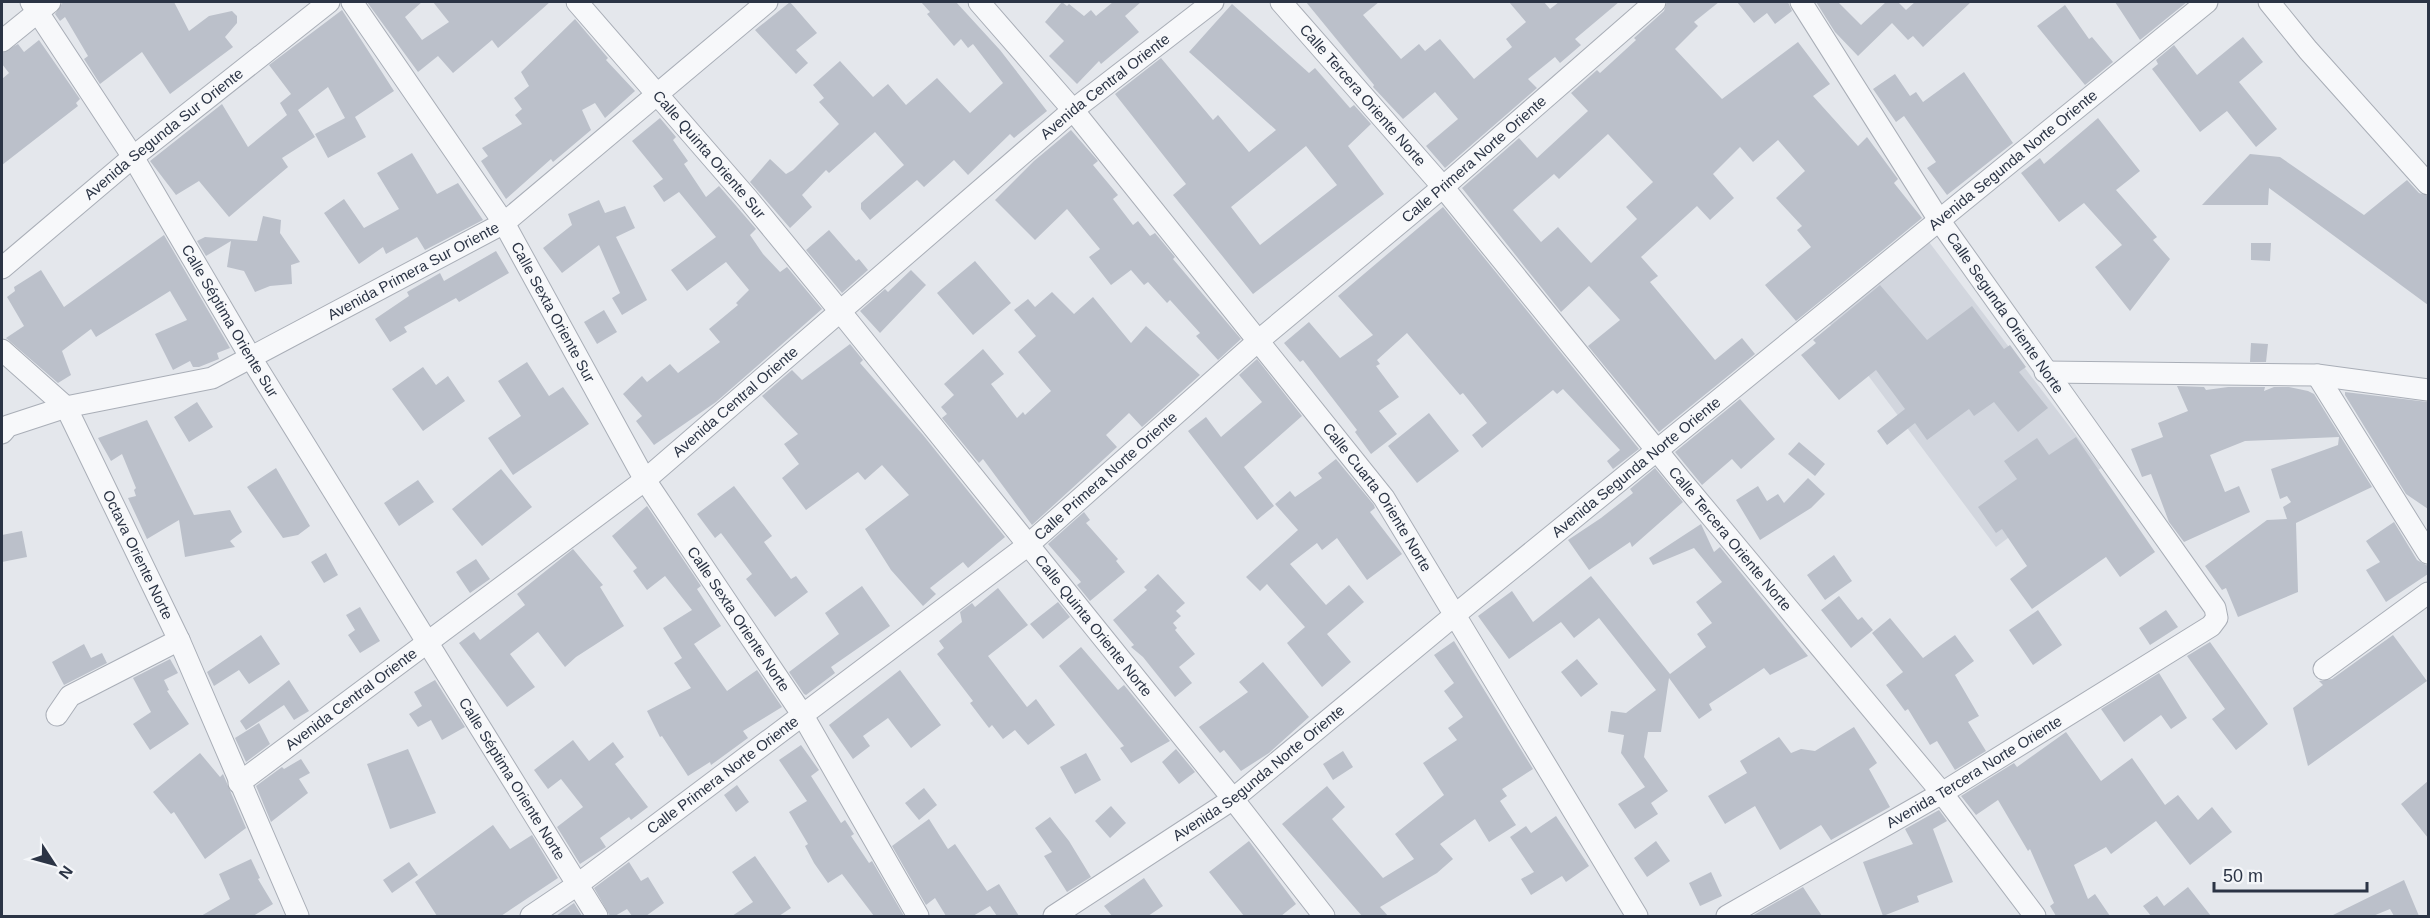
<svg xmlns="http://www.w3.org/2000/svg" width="2430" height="918" font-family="Helvetica,sans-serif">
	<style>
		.built { fill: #d2d6de }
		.building { fill: #bbc0ca; fill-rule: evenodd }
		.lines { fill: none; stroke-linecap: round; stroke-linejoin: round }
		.minor-casing { stroke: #a9aeb7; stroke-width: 23 }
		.minor { stroke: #f7f8fa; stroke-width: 21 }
		.labels { text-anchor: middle; stroke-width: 5; stroke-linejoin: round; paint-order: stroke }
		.street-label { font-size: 15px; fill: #2b3445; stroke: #f4f6f9 }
	</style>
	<rect width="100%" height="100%" fill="#e4e7ec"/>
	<!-- built -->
	<path class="built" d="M1926 238 2101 468 1996 547 1826 319Z"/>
	<!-- building -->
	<path class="building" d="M63 2H174L189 31 209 16 232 11 237 16V23L225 37 233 47 170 94 142 52 100 84 84 59 88 56 65 17 60 21 55 14Z
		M367 2H422L405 17 422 40 449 22 433 2H550L498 48 492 40 453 73 438 56 418 72Z
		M790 2 817 33 796 50 808 63 796 74 755 30Z
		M921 2H956L1000 50 1047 111 1014 138 1010 134 968 175 954 160 924 187 917 180 870 220 861 209V203L904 165 875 132 829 173 826 170 802 195 812 207 790 228 750 182 770 159 786 174 793 170 839 124 819 102 824 98 813 85 840 61 873 97 888 84 906 105 937 78 970 113 1003 83 973 44 968 48 961 39 954 46 927 14 930 12Z
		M1062 2 1067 6 1069 4 1084 16 1091 10 1096 16 1113 2H1141L1125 16 1139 32 1101 64 1099 61 1077 84 1049 56 1064 41 1045 22Z
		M1306 2H1379L1363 15 1401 59 1419 44 1425 51 1440 39 1474 79 1512 47 1506 39 1526 22 1509 2H1544L1550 9 1559 2H1619L1575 39 1581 45 1560 63 1555 57 1528 79 1537 88 1445 168 1426 146 1458 119 1435 92 1403 119 1373 87 1374 85Z
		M1667 2H1719L1694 22 1698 26 1675 49 1722 99 1798 42 1830 84 1813 96 1858 146 1867 137 1898 179 1894 183 1922 218 1796 321 1765 285 1811 247 1797 230 1802 226 1776 198 1805 171 1778 140 1753 162 1740 147 1713 174 1734 198 1710 220 1697 206 1641 257 1658 276 1650 282 1715 360 1742 338 1755 354 1659 432 1588 346 1620 320 1589 286 1561 312 1462 188 1519 138 1537 158 1588 111 1571 93 1597 70 1600 73 1636 40 1634 38 1664 11ZM1608 134 1653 182 1626 207 1637 219 1591 263 1558 227 1541 242 1513 210 1554 174 1559 179Z
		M1737 2H1788L1792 11 1775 24 1767 13 1754 23Z
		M1816 2H1838L1861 25 1886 2H1898L1906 10 1915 2H1971L1923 47 1913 36 1908 40 1892 23 1858 56 1835 32Z
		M2115 2H2187L2140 40Z
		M1232 4 1309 73 1315 68 1350 108 1354 105 1371 124 1348 146 1384 194 1253 294 1173 195 1186 184 1115 94 1161 58 1213 120 1218 115 1249 152 1276 130 1189 52ZM1306 146 1337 185 1260 245 1231 207Z
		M2065 5 2089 39 2092 37 2113 62 2085 85 2037 26Z
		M342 10 394 91 355 117 366 137 328 158 315 134 345 118 328 87 298 110 315 137 282 158 288 167 229 217 199 181 176 195 150 161 222 104 248 147 287 115 280 103 291 94 269 65Z
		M575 19 602 51 608 58 606 60 635 91 605 118 595 103 582 110 591 130 553 162 551 159 506 199 481 161 488 156 482 148 522 124 515 115 522 109 514 98 529 86 521 72Z
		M2243 37 2263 62 2239 82 2277 129 2256 147 2227 111 2200 132 2152 69 2158 64 2156 60 2174 45 2197 75Z
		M39 40 80 99 76 103 78 106 2 165V79L9 73 2 64V53L18 44 24 52Z
		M1964 72 2013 143 1947 195 1927 168 1936 162 1904 116 1896 122 1873 89 1895 74 1910 96 1916 92 1923 102Z
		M660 118 676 137 673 140 688 161 684 164 706 197 719 186 756 229 750 235 763 254 780 272 787 267 822 309 716 402 654 445 636 421 642 416 623 394 642 376 647 382 670 364 678 373 720 342 709 329 738 305 736 303 749 290 726 262 687 291 671 270 716 237 679 192 664 202 653 186 663 179 632 141Z
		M2098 118 2140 171 2116 190 2157 237 2153 240 2170 259 2130 311 2095 267 2122 245 2084 203 2059 222 2021 173 2040 158 2044 164Z
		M1071 130 1098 161 1093 165 1118 195 1113 199 1133 225 1138 221 1150 236 1155 233 1175 257 1173 259 1241 339 1218 360 1196 336 1200 333 1170 300 1167 303 1148 282 1144 285 1131 270 1111 285 1089 257 1100 249 1067 209 1035 240 995 200 1034 161Z
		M412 153 437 194 458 183 483 220 425 250 417 237 386 254 383 247 359 264 324 213 344 199 364 228 399 209 377 173Z
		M2250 154 2280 157 2364 215 2407 180 2419 193 2428 196V305L2269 188 2268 205H2202Z
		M599 200 605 213 625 206 635 228 616 237 647 300 622 315 612 298 620 293 599 245 562 273 543 248 572 225 568 214Z
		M1443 207 1639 449 1613 469 1607 461 1620 450 1563 389 1557 394 1553 390 1482 448 1472 435 1487 423 1463 393 1460 395 1407 333 1377 360 1380 364 1376 366 1399 397 1379 411 1397 434 1371 454 1355 432 1357 430 1303 360 1300 362 1284 343 1309 322 1340 358 1373 335 1338 296Z
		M263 216 281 220 280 233 300 262 291 265 292 284 270 286 255 292 244 271 227 267 231 241 206 256 197 241 205 237 257 241Z
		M829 230 856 261 859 259 868 270 842 293 806 250Z
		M164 235 230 348 217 353 219 359 199 367H193L190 361 173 370 155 334 187 320 170 291 96 337 91 329 62 351 71 375 58 383 6 338 24 326 7 297 15 291 14 287 41 270 64 307Z
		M2251 243H2271L2270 261 2251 260Z
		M496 251 509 273 459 302 456 298 404 327 407 332 390 342 375 319 409 296 407 292 440 273 444 281Z
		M975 261 1011 303 973 335 937 293Z
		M911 270 926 285 880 333 860 311 885 289 888 292Z
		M1880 285 1927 340 1972 306 2004 349 2010 345 2026 367 2019 372 2048 408 2018 432 1994 402 1974 416 1969 409 1927 440 1915 423 1887 445 1877 431 1905 409 1876 370 1839 400 1801 355 1816 343 1813 340Z
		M1052 292 1074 314 1093 297 1131 343 1146 326 1200 375 1142 427 1129 413 1106 435 1117 447 1032 525 983 459 979 463 942 418 947 414 941 407 954 395 944 384 983 349 1004 374 991 384 1017 418 1023 412 1025 415 1051 391 1018 352 1036 336 1014 310 1028 299 1035 307Z
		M604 310 617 332 597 344 584 322Z
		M2251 343 2268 344 2266 362H2250Z
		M850 344 863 360 860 363 923 435 1005 537 968 568 963 562 930 588 936 594 923 606 891 570 865 529 909 495 882 465 865 480 858 472 806 510 782 478 799 464 784 444 798 434 762 396 792 370 802 380Z
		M1257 359 1302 416 1244 467 1274 506 1257 520 1188 431 1206 417 1221 437 1262 402 1239 375Z
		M527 362 549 396 563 387 589 424 513 475 488 438 521 416 498 381Z
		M423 367 436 385 448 376 465 401 423 431 392 389Z
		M2177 386 2204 387 2206 390 2228 387H2265L2264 391 2274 387H2289L2308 391 2314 394 2372 487 2296 523 2298 592 2238 617 2226 588 2222 590 2205 566 2267 520 2287 519 2283 507 2291 502 2287 496 2280 499 2271 469 2338 445 2339 437 2245 441 2210 455 2225 492 2239 486 2250 512 2184 542 2169 522 2151 474 2142 477 2131 449 2163 437 2158 423 2188 411Z
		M2345 392 2428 402V509L2406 494 2345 395Z
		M1740 399 1775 439 1741 469 1732 459 1702 485 1675 452Z
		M197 402 213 427 189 442 174 417Z
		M1429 413 1459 451 1417 483 1388 446Z
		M147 420 194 515 230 510 242 532 230 541 235 547 185 557 179 520 147 539 128 498 136 496 134 490 136 488 122 454 111 461 98 438Z
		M2076 437 2155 552 2120 577 2106 557 2032 609 2010 579 2027 566 2002 529 1996 533 1978 507 2017 479 2004 461 2037 438 2049 455Z
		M1799 442 1825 464 1815 476 1788 454Z
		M1336 459 1374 505 1375 508 1370 512 1402 554 1367 580 1337 538 1322 550 1317 543 1290 564 1326 605 1349 585 1364 602 1327 634 1351 662 1322 687 1287 643 1305 627 1267 584 1260 591 1246 577 1298 530 1275 504 1290 491 1295 497 1322 478 1318 473Z
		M276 468 310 526 298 535 283 538 247 487Z
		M1655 468 1683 502 1632 547 1630 542 1589 570 1568 540 1601 518 1633 493 1630 489Z
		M501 469 532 507 482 546 452 509Z
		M1808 478 1825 494 1811 508 1760 540 1736 500 1758 486 1767 501 1778 494 1784 503Z
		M418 480 434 502 399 526 384 503Z
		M734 486 772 536 764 542 791 579 796 576 808 592 775 617 746 579 752 574 721 533 715 538 697 514Z
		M647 506 701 586 697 589 721 626 694 644 727 691 757 670 782 707 743 731 748 738 711 765 710 762 688 776 662 736 660 737 647 711 691 688 674 663 682 658 663 628 692 610 665 576 647 590 633 571 637 568 612 536Z
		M1084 512 1090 520 1086 523 1118 559 1116 561 1125 572 1090 601 1077 585 1081 582 1048 544Z
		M2394 522 2417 560 2428 566V574L2386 602 2366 570 2380 562 2366 541Z
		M1701 524 1714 552 1720 547 1808 656 1770 675 1764 668 1709 704 1712 710 1699 719 1669 678 1661 732H1648L1644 757 1668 791 1651 803 1658 814 1635 829 1618 804 1645 787 1621 753 1624 735 1608 732 1611 711 1626 713 1656 690 1599 618 1574 638 1561 622 1509 659 1478 616 1512 591 1533 622 1591 576 1670 674 1706 647 1697 634 1712 623 1696 602 1722 582 1694 548 1653 565 1649 558Z
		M22 531 27 557 2 562V535Z
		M573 549 603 585 600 587 624 626 576 657 565 667 538 632 510 654 535 687 507 707 459 643 474 632 480 640 525 605 517 594Z
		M326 553 338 575 324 583 311 562Z
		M1834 555 1852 581 1825 600 1807 575Z
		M476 559 490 579 470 593 456 572Z
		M1158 574 1185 603 1176 611 1181 616 1173 623 1177 628 1175 630 1195 654 1179 667 1192 683 1175 697 1143 657 1131 647 1134 645 1113 620 1147 590 1144 587Z
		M862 586 890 626 831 667 835 673 806 695 804 694 789 672 839 634 825 613Z
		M998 588 1028 625 988 656 1027 707 1036 699 1055 725 1028 745 1015 730 1003 739 992 725 989 728 970 703 973 701 937 654 944 648 939 641 962 622 960 612 972 603 975 607Z
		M1839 596 1858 620 1862 617 1873 630 1851 648 1821 610Z
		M1058 602 1070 617 1043 639 1030 624Z
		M360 607 380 641 360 653 348 635 355 630 346 615Z
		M2038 610 2062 645 2033 665 2009 630Z
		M2166 610 2178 627 2150 645 2139 628Z
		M1890 618 1923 658 1955 635 1974 661 1955 675 1979 716 1968 722 1986 751 1955 770 1937 741 1930 745 1908 709 1905 711 1886 685 1903 672 1872 633Z
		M261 635 280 664 249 684 239 670 214 686 207 672Z
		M2393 635 2427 681 2308 766 2293 708 2323 685 2319 681 2332 679Z
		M1454 641 1533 769 1502 789 1507 796 1500 801 1516 825 1489 842 1475 819 1440 844 1453 859 1437 873 1380 907 1388 916H1362L1282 824 1327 786 1345 807 1332 819 1383 878 1414 859 1395 834 1444 795 1423 763 1457 740 1448 728 1463 717 1444 691 1454 683 1434 655Z
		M2210 642 2268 724 2236 750 2212 719 2225 709 2187 656Z
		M84 644 91 658 102 653 107 663 64 685 52 662Z
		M1081 647 1118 690 1124 685 1170 741 1131 763 1120 748 1124 746 1059 666Z
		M170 659 178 673 164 680 169 690 167 691 189 724 150 750 133 724 151 712 133 678Z
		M1577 659 1598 684 1581 697 1561 672Z
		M1263 662 1309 717 1269 753 1241 771 1224 750 1220 753 1199 727 1248 692 1239 682Z
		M900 670 941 725 911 748 888 718 863 736 870 746 853 759 829 725Z
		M2159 673 2187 718 2171 729 2161 715 2124 742 2101 709Z
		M289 680 309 711 294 720 284 705 246 730 240 721Z
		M435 680 465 727 442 740 431 720 418 727 409 714 422 706 414 692Z
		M259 723 270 744 246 762 235 738Z
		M1854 727 1877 763 1869 769 1890 807 1831 840 1821 825 1780 850 1755 806 1725 824 1708 796 1747 773 1740 761 1779 737 1791 753 1801 749 1815 751Z
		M2066 732 2101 781 2132 758 2165 805 2178 795 2198 820 2212 807 2232 832 2190 865 2156 821 2111 854 2106 847 2074 865 2088 899 2095 894 2110 916H2056L2050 906 2054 903 2030 849 2028 851 1998 800 1976 815 1961 796 2014 763 2017 767Z
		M573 740 589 761 613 742 624 757 615 764 648 807 631 820 629 817 600 838 606 847 580 864 557 827 583 807 561 779 548 789 534 770Z
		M801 745 819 770 811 776 841 823 845 820 854 834 851 836 869 863 872 861 904 916H874L842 874 828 883 814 863 805 846 808 844 789 812 807 801 779 760Z
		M408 749 436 813 390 829 367 764Z
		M1176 749 1195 772 1179 784 1162 762Z
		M1343 751 1353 767 1333 780 1323 764Z
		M200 753 220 777 223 774 246 828 205 859 174 812 171 814 153 792Z
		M1086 753 1101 780 1075 794 1060 767Z
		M301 759 310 773 299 779 308 793 271 822 256 786 282 767 284 769Z
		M2428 781V838L2401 804Z
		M737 785 749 802 736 812 724 795Z
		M924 788 937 805 919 820 905 803Z
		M1111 806 1126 823 1110 838 1095 821Z
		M1939 810 1947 821 1933 829 1953 882 1917 896 1919 902 1883 916 1863 862 1913 844 1905 829Z
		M1556 816 1589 866 1566 882 1562 876 1531 895 1521 879 1534 872 1510 837 1526 826 1531 833Z
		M1050 817 1069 841 1091 877 1067 892 1044 856 1052 852 1035 828Z
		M929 819 948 849 955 844 987 891 999 884 1019 916H997L990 906 973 916H946L935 898 926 905 892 846Z
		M493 825 510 849 532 835 558 878 501 916H437L415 882Z
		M1249 841 1296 904 1281 916H1244L1209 872Z
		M1656 841 1670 861 1647 877 1634 858Z
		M755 856 791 908 779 916H732L753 902 732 872Z
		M251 859 260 878 258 879 273 904 253 916H201L230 899 219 874Z
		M409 862 418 875 392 893 383 880Z
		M629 862 641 881 648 877 664 903 646 916H632L627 909 615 916H610L594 888Z
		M1711 872 1722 896 1700 906 1689 883Z
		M1144 878 1163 906 1148 916H1112L1104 906Z
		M2404 880 2419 916H2394L2390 909 2373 916H2331Z
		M1803 887 1822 916H1752Z
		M2188 887 2211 916H2151L2143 906 2157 896 2164 906Z
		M574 903 582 916H556L571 905Z"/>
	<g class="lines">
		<!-- minor casing -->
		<g class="minor-casing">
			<g id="minor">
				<path id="s1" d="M31 2 133 157 251 358 597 916"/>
				<path id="s2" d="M352 2 504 223 645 480 802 714 918 916"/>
				<path id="s3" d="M577 2 748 199 839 310 1233 799 1324 916"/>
				<path id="s4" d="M979 2 1073 110 1384 498 1637 916"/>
				<path id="s5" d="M1281 2 1443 187 1680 479 1942 793 2035 916"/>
				<path d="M2269 2 2308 50 2428 184"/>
				<path d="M2 41 50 2"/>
				<path id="s6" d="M2 268 133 157 329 2"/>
				<path id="s7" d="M2 350 66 407 179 640 298 916"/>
				<path d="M2045 372 2317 375 2428 390"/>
				<path d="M2317 375 2428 553"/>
				<path id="s8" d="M2 433 8 426 66 407 212 378 504 223 767 2"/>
				<path d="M2324 669 2428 593"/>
				<path d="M57 715 70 696 179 640"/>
				<path id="s9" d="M239 783 645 480 1073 110 1213 2"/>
				<path id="s10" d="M531 916 577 885 1028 545 1258 341 1443 187 1655 2"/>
				<path id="s11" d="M1054 916 1233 799 1456 614 2207 2"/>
				<path id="s12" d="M1727 916 1942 793 2211 626 2217 618 2215 608 1939 220 1801 2"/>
			</g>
		</g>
		<!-- minor -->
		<use href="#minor" class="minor"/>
	</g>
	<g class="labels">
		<!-- street labels -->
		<g class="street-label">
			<text dy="5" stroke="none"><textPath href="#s9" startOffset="1112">Avenida Central Oriente</textPath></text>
			<text dy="5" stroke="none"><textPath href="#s5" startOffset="124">Calle Tercera Oriente Norte</textPath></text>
			<text dy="5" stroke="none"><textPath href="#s6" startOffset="210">Avenida Segunda Sur Oriente</textPath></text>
			<text dy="5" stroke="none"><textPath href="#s3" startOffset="202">Calle Quinta Oriente Sur</textPath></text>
			<text dy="5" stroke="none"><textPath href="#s10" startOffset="1210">Calle Primera Norte Oriente</textPath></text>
			<text dy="5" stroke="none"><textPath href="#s11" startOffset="1222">Avenida Segunda Norte Oriente</textPath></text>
			<text dy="5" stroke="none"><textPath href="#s8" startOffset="447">Avenida Primera Sur Oriente</textPath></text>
			<text dy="5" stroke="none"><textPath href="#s2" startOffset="370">Calle Sexta Oriente Sur</textPath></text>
			<text transform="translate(2005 313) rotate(55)" y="5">Calle Segunda Oriente Norte</text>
			<text dy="5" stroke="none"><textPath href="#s1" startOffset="376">Calle Séptima Oriente Sur</textPath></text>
			<text dy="5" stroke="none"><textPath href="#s9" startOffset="626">Avenida Central Oriente</textPath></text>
			<text dy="5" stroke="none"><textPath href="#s11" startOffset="736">Avenida Segunda Norte Oriente</textPath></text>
			<text dy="5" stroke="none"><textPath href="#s10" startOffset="724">Calle Primera Norte Oriente</textPath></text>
			<text dy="5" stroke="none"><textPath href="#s4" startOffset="636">Calle Cuarta Oriente Norte</textPath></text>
			<text dy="5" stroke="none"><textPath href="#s5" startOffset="700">Calle Tercera Oriente Norte</textPath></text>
			<text dy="5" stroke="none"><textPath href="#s7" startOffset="250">Octava Oriente Norte</textPath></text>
			<text dy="5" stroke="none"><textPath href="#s2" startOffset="729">Calle Sexta Oriente Norte</textPath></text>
			<text dy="5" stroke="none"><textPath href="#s3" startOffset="810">Calle Quinta Oriente Norte</textPath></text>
			<text dy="5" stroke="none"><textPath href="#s9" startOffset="140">Avenida Central Oriente</textPath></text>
			<text dy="5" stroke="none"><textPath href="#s12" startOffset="286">Avenida Tercera Norte Oriente</textPath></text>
			<text dy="5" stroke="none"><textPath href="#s11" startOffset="250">Avenida Segunda Norte Oriente</textPath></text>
			<text dy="5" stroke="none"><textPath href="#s10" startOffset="238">Calle Primera Norte Oriente</textPath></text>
			<text dy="5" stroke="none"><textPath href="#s1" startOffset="914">Calle Séptima Oriente Norte</textPath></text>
		</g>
	</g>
	<!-- border -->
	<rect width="2430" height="918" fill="none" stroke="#2b3445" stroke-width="6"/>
	<!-- north arrow -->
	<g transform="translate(54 864) rotate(126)" stroke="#f4f6f9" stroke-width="4.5" paint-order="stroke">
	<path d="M0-4.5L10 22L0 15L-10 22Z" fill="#2b3445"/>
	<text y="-9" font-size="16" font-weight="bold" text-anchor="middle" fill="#2b3445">N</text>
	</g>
	<!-- scale -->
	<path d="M2214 882v9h153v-9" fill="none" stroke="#2b3445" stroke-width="3"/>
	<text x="2223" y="882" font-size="18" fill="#2b3445" stroke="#f4f6f9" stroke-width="4.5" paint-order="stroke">50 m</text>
</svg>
